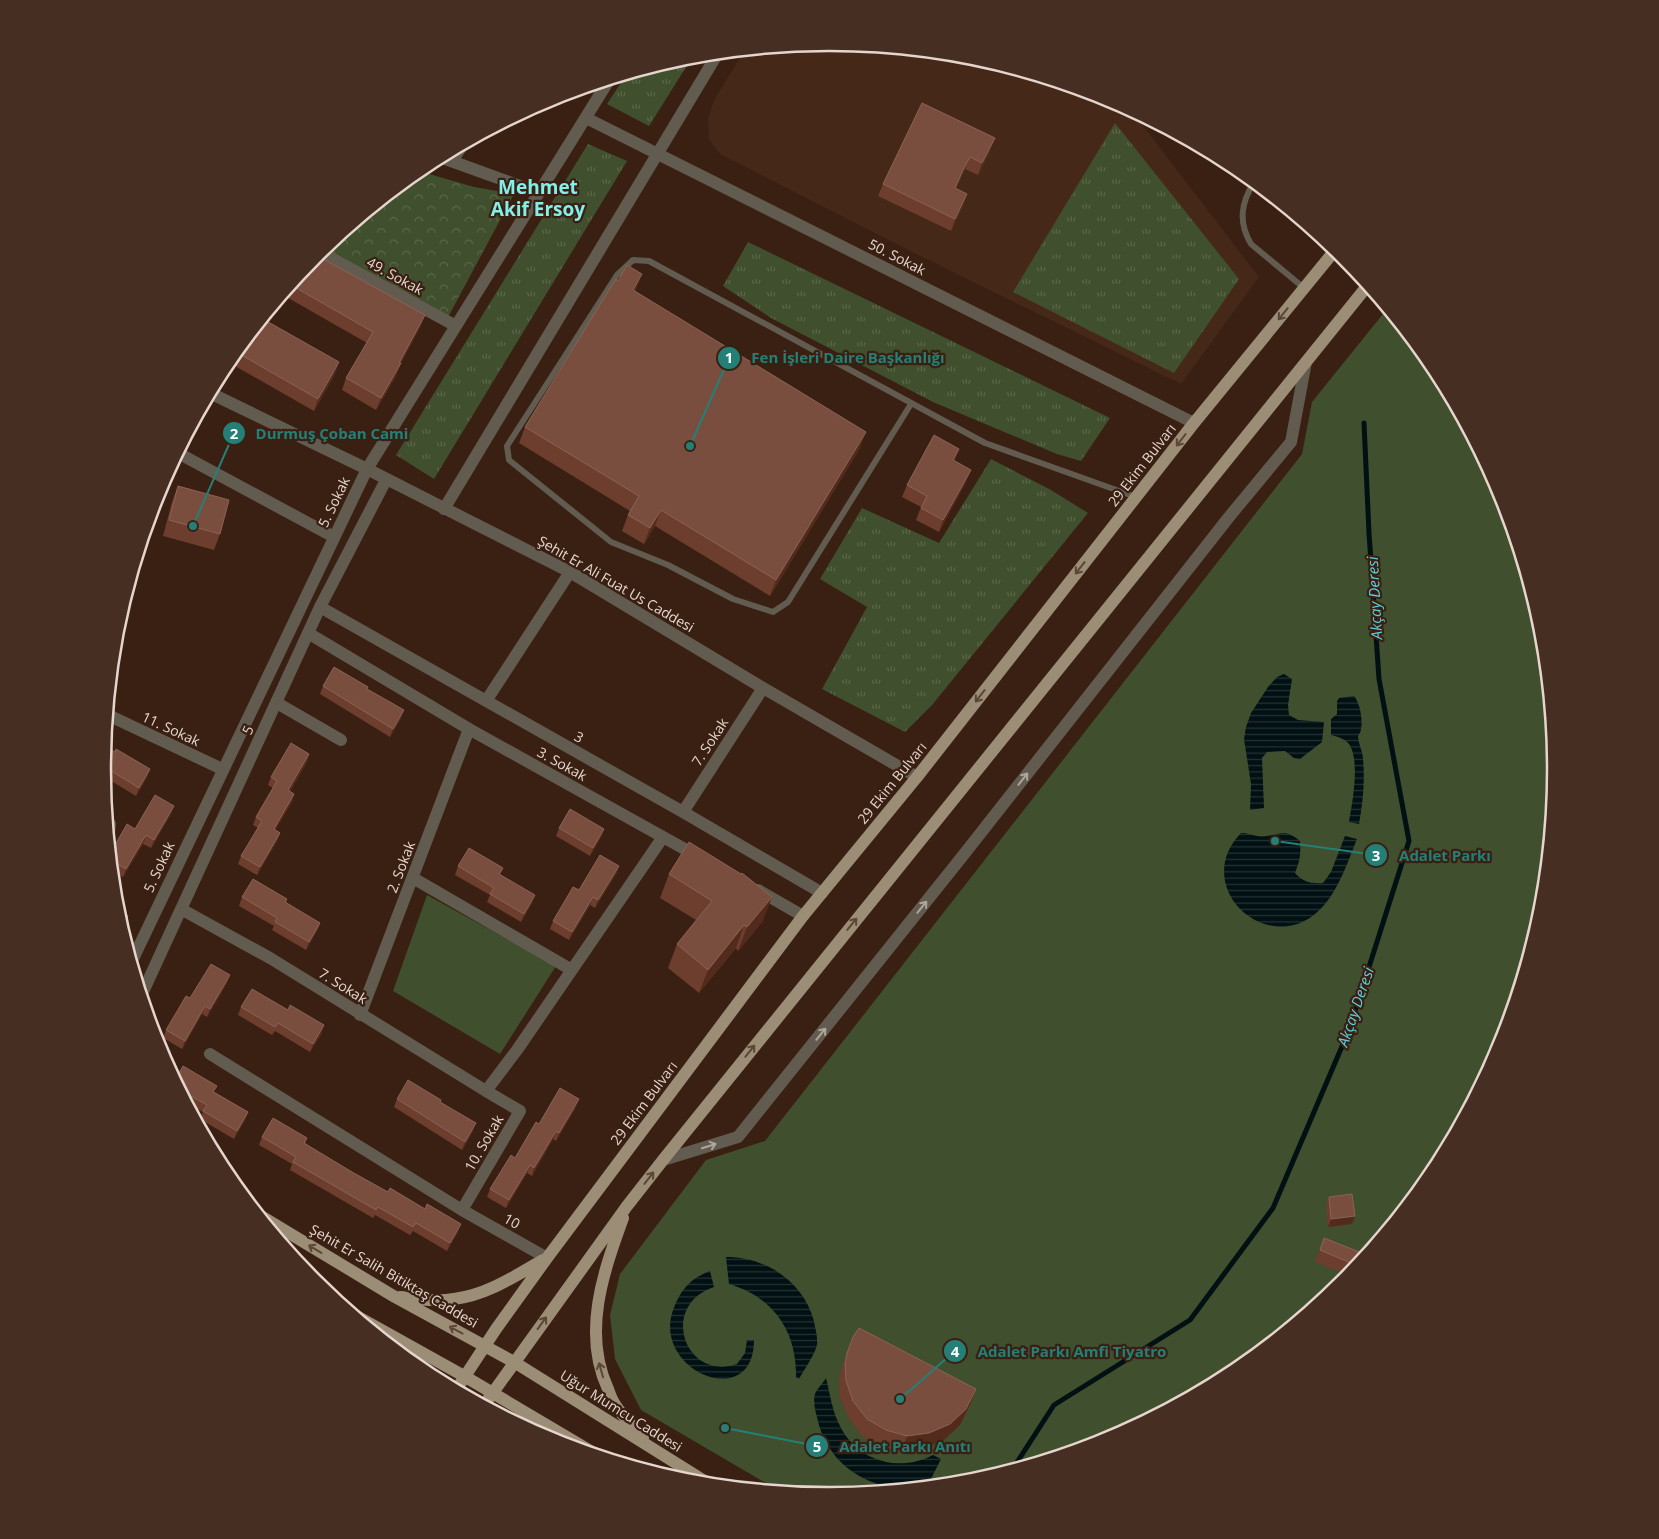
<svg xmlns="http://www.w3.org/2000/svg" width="1659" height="1539" font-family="'Open Sans',sans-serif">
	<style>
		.built { fill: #452817 }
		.grass { fill: url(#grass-tufts) }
		.forest { fill: url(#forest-crowns) }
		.park { fill: #404f2d }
		.water { fill: url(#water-rules) }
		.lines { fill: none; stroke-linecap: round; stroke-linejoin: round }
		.stream { stroke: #001013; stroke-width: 5 }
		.service { stroke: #625b4f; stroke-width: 6 }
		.minor { stroke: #625b4f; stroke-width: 12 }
		.tertiary { stroke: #625b4f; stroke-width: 12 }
		.primary { stroke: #9c8d76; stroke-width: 12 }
		.wall { fill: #6d3d2e }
		.shaded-wall { fill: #532b1c }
		.building { fill: #7a4e3f; stroke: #8b6355 }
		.oneway { stroke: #5c4636 }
		.oneway2 { stroke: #b1a49a }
		.labels { text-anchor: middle; stroke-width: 4.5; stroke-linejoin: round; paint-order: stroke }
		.street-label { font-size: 14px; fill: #e5d5cc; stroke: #392013 }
		.water-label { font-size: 15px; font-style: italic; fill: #5dd1e1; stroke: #392013 }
		.district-label { font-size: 19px; font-weight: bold; fill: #83efe9; stroke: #392013 }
		.rim { fill: none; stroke: #e5d5cc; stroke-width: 2.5 }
		.leader { fill: none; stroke: #248077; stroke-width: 2 }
		.callout-dot { fill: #248077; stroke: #392013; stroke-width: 2 }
		.mark-label { font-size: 15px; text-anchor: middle; font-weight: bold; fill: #fff }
		.callout-label { font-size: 15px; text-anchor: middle; font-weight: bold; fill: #248077; stroke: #392013; stroke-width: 4.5; stroke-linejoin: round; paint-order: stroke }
	</style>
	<defs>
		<pattern id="grass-tufts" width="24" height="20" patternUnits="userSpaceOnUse" patternTransform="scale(1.25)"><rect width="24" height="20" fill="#404f2d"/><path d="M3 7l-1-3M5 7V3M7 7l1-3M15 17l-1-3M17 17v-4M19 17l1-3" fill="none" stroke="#5b674a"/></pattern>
		<pattern id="forest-crowns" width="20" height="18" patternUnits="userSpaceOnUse" patternTransform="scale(1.25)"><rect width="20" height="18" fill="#404f2d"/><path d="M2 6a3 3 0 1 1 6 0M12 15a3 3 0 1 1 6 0" fill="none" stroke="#5b674a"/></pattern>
		<pattern id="water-rules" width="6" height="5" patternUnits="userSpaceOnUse" patternTransform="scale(1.25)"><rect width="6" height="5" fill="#001013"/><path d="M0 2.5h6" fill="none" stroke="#253234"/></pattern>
	</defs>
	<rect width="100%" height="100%" fill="#392013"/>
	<!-- built -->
	<path class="built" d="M830 43 972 57 1108 98 1131 110 1259 277 1181 384 920 256 720 154 709 140 708 119 714 100 744 51Z"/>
	<!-- grass -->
	<path class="grass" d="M688 56H693L649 126 607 104 626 75Z
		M1115 123 1239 279 1174 373 1013 292Z
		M588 144 627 161 434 479 396 455Z
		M748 242 1110 418 1081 461 1057 454 933 402 771 318 723 286Z
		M991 459 1051 490 1088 513 932 705 905 732 822 689 867 607 820 579 862 508 939 543Z"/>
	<!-- forest -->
	<path class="forest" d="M419 171 474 187 514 194 447 319 325 248Z"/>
	<!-- park -->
	<path class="park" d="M1387 309 1434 366 1501 492 1543 628 1556 770 1542 912 1501 1048 1434 1174 1343 1284 1233 1374 1107 1441 971 1483 829 1496 781 1492 641 1410 615 1359 610 1315 620 1274 706 1160 765 1141 1302 454 1312 402Z
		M427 895 556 966 500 1054 393 991Z"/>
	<!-- water -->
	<path class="water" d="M1284 674 1292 679 1288 705 1289 715 1298 720 1324 722 1322 742 1300 759 1294 758 1285 751 1267 752 1262 758 1264 808 1250 810 1251 784 1244 739 1246 727 1251 713 1268 687 1277 677Z
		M1354 696C1360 703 1363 720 1361 729 1361 732 1359 734 1358 736 1358 743 1363 752 1363 759 1365 781 1363 802 1359 824L1349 822C1352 805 1362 753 1346 741 1342 738 1336 736 1331 735V719L1337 714V701L1339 698Z
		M1241 833C1248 833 1251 835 1257 836 1274 839 1282 825 1300 841 1301 853 1300 861 1295 873 1303 882 1311 884 1323 883L1331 872 1345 836 1357 839C1348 861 1340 886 1325 904 1275 965 1187 889 1241 833Z
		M726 1257C766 1257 803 1281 814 1321 815 1328 818 1337 817 1344 816 1353 804 1370 799 1379L796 1377C797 1331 773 1297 729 1284Z
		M710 1271 714 1287C659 1305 684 1382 737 1364L745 1353 747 1340H754C754 1415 646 1369 675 1305 683 1287 692 1278 710 1271Z
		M826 1378C830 1394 832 1411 840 1426 857 1461 899 1473 933 1455L941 1459 928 1485C910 1489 892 1490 875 1483 845 1473 823 1448 817 1417 815 1411 813 1400 815 1394 817 1389 823 1383 826 1378Z"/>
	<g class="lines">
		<!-- stream -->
		<path class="stream" d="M1012 1470 1054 1405 1190 1320 1273 1208 1349 1030 1409 841 1379 679 1369 533 1364 423"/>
		<!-- service -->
		<path class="service" d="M1254 182C1241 203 1238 222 1251 244L1304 288
			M911 404 788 602 773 612 733 599 668 565 611 542 509 460 507 446 617 275 633 260 649 261 985 443 1136 497"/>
		<!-- minor -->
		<path class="minor" d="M586 118 1194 423
			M440 157 539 193
			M452 161 462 146
			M320 252 456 326
			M178 453 334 537
			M444 509 718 53
			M320 607 683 812 822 893
			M308 633 469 729 699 857
			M486 701 570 572
			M277 703 341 740
			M108 715 222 769
			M683 812 763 688
			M108 821 110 824 109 833
			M413 878 572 970
			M758 890 803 916
			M181 909 270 958 486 1091
			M132 961 367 469 609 80
			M142 994 320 607 386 480
			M360 1015 469 729
			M210 1054 462 1210 520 1111 486 1091 517 1050 663 837
			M663 1160 738 1137 965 853 1229 517 1291 442 1306 362
			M462 1210 547 1258"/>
		<!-- tertiary -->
		<path class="tertiary" d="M210 393 367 469 570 572 763 688 917 777"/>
		<!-- primary -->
		<path class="primary" d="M259 1215 395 1297 514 1362 711 1485
			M623 1218C603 1273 582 1333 608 1389 610 1395 612 1401 616 1406 624 1418 634 1428 643 1438
			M400 1297C418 1299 436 1302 454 1299 487 1295 515 1276 543 1260
			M351 1313 464 1376 597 1455
			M456 1390 496 1329 547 1258 803 916 917 777 1194 423 1336 249
			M484 1405 627 1206 663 1160 1368 285
			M525 1427 550 1429"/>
	</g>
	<!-- wall -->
	<path class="wall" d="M990 151 978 175 965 169 959 182 956 188 963 206 951 231 878 196 883 184Z
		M316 255 425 315 420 327 400 365 396 376 376 410 342 390 346 378 367 343 283 295Z
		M636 290 635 292 860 448 770 596 655 526 644 544 622 531 628 515 630 511 519 443 525 427Z
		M263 319 335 374 314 411 228 362Z
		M954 461 966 482 939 532 916 520 921 507 902 497 907 485Z
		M178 486 220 534 214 550 163 536 172 502Z
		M323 686 367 689 401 718 390 737 320 694Z
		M105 746 115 752 150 769 147 777 136 796 103 776 102 769Z
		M309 754 307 762 290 791 294 794 292 802 275 830 280 833 277 841 257 875 238 864 241 856 258 828 253 825 256 817 273 788 268 785 271 777Z
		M171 814 151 848 143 844 123 877 113 871 111 852 135 829Z
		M559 828 604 829 601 837 590 856 556 836Z
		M458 866 503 868 500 875 532 903 521 922 487 902 490 895 455 875Z
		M619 866 616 874 595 908 590 905 569 940 550 929 553 921 579 890Z
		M669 874 763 921 738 951 736 948 699 993 668 968 677 944 696 920 660 898Z
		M242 897 287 899 286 903 320 923 317 931 306 950 272 930 274 926 239 906Z
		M227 983 207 1017 202 1014 182 1049 163 1038 166 1030 190 998Z
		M241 1007 288 1010 322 1033 310 1052 275 1031 272 1035 238 1015Z
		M175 1080 215 1092 248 1112 245 1120 234 1139 200 1119 203 1112 188 1104Z
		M397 1099 441 1102 473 1131 462 1150 394 1107Z
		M576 1107 556 1141 553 1139 532 1176 527 1173 506 1208 487 1197 490 1189 515 1158 539 1124Z
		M262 1137 307 1138 305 1144 352 1172 458 1232 447 1251 413 1231 410 1235 375 1215 373 1218 290 1170 292 1164 259 1145Z
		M1329 1197 1352 1224 1328 1227 1326 1205Z
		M1324 1238 1367 1255 1350 1276 1315 1262Z
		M853 1337 976 1389 970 1405 960 1425 944 1440 924 1449 902 1452 880 1446 861 1435 848 1417 840 1397 839 1380 841 1369Z"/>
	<!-- shaded-wall -->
	<path class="shaded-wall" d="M995 138 990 151 978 175 982 163Z
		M970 157 965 169 950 200 955 188Z
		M967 194 963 206 951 231 955 219Z
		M642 274 636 290 627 306 633 290Z
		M425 315 420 327 400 365 396 376 376 410 381 398Z
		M339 362 335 374 314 411 318 399Z
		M866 432 860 448 770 596 776 580Z
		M959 449 955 461 953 460Z
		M971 470 966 482 939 532 943 520Z
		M661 510 655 526 644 544 650 528Z
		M404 710 401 718 390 737 393 729Z
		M309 754 307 762 285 798 288 790Z
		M150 769 147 777 136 796 139 788Z
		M294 794 292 802 271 837 274 829Z
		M174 806 171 814 151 848 154 840Z
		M604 829 601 837 590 856 593 848Z
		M280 833 277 841 257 875 260 867Z
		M146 835 143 844 123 877 126 869Z
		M619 866 616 874 595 908 598 900Z
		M535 895 532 903 521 922 524 914Z
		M593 897 590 905 569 940 572 932Z
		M772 897 763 921 738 951 747 927Z
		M128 916 125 924 122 929 121 927Z
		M320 923 317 931 306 950 309 942Z
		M744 925 736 948 699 993 708 970Z
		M230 975 227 983 207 1017 210 1009Z
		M205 1006 202 1014 182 1049 185 1041Z
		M324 1025 322 1033 310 1052 313 1044Z
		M579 1099 576 1107 556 1141 559 1133Z
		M248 1112 245 1120 234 1139 237 1131Z
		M476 1123 473 1131 462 1150 465 1142Z
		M556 1131 553 1139 532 1176 534 1168Z
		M530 1165 527 1173 506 1208 509 1200Z
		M1355 1216 1352 1224 1328 1227 1331 1219Z
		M461 1224 458 1232 447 1251 450 1243Z
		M976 1389 970 1405 960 1425 944 1440 924 1449 902 1452 907 1436Z"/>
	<!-- building -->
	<path class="building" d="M922 103 995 138 982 163 970 157 963 170 955 188 967 194 955 219 883 184Z
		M316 255 425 315 399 363H401L381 398 346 378 373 332 291 285Z
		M627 265 642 274 633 290 866 432 776 580 661 510 650 528 628 515 639 496 525 427 601 303 616 279 618 281Z
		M263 319 339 362 318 399 236 352Z
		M934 435 959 449 953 460 971 470 943 520 921 508 927 496 907 485Z
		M178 486 229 500 220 534 169 520Z
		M334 667 368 687 367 689 404 710 393 729 323 686Z
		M291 743 309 754 288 790 294 794 274 829 280 833 260 867 241 856 262 821 256 817 277 781 271 777Z
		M105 746 115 752 116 749 150 769 139 788 103 766Z
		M155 795 174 806 154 840 146 835 126 869 112 861 111 852 127 824 135 829Z
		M570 809 604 829 593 848 559 828Z
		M689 842 741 874 742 873 772 897 747 927 744 925 708 970 677 944 712 901 669 874Z
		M469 848 503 868 499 874 535 895 524 914 490 894 494 888 458 866Z
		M600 855 619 866 598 900 593 897 572 932 553 921 573 887 579 890Z
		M253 879 287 899 285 902 320 923 309 942 275 922 277 918 242 897Z
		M116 909 128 916 121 927 116 911Z
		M211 964 230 975 210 1009 205 1006 185 1041 166 1030 186 996 190 998Z
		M252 989 288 1010 290 1005 324 1025 313 1044 278 1023 275 1027 241 1007Z
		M183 1066 217 1086 213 1092 248 1112 237 1131 203 1111 207 1105 180 1090 175 1080Z
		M408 1080 441 1100 440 1102 476 1123 465 1142 397 1099Z
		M560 1088 579 1099 559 1133 556 1131 534 1168 530 1165 509 1200 490 1189 511 1155 515 1158 536 1122 539 1124Z
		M273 1118 307 1138 304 1143 352 1172 388 1192 390 1188 425 1209 427 1204 461 1224 450 1243 416 1223 413 1227 378 1207 376 1210 293 1162 296 1157 262 1137Z
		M1352 1194 1355 1216 1331 1219 1329 1197Z
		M1324 1238 1367 1255 1358 1266 1320 1250Z
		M859 1328 976 1389 966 1409 950 1424 929 1433 907 1436 886 1430 867 1419 853 1401 846 1381 845 1364 847 1353 853 1337Z"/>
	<!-- one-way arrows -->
	<defs><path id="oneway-shaft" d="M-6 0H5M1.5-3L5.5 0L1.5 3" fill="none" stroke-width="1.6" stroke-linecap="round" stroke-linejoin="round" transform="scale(1.25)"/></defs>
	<g class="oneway">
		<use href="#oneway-shaft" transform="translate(1283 314) rotate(129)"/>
		<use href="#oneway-shaft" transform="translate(1181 440) rotate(128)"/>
		<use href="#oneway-shaft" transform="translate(1080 568) rotate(128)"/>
		<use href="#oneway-shaft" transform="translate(980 696) rotate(128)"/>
		<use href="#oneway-shaft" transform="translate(852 924) rotate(-51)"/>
		<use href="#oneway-shaft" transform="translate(750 1051) rotate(-51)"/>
		<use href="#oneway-shaft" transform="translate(649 1178) rotate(-52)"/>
		<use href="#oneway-shaft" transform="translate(315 1249) rotate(-149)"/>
		<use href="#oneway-shaft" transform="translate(542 1323) rotate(-54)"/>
		<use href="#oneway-shaft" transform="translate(456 1330) rotate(-152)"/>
		<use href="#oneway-shaft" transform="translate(601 1370) rotate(-106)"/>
	</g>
	<g class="oneway2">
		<use href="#oneway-shaft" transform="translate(1023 779) rotate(-52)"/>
		<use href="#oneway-shaft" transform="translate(922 907) rotate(-51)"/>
		<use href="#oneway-shaft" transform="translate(821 1034) rotate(-51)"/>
		<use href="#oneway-shaft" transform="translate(709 1146) rotate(-17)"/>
	</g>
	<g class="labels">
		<!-- street labels -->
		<g class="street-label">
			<text transform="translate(897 257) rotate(27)" y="5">50. Sokak</text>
			<text transform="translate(395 276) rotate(29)" y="5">49. Sokak</text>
			<text transform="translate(1142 465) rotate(-52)" y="5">29 Ekim Bulvarı</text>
			<text transform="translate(334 502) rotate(-64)" y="5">5. Sokak</text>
			<text transform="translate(616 584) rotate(30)" y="5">Şehit Er Ali Fuat Us Caddesi</text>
			<text transform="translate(171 729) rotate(25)" y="5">11. Sokak</text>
			<text transform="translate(248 730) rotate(-65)" y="5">5</text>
			<text transform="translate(579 737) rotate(29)" y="5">3</text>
			<text transform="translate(710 742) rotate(-57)" y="5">7. Sokak</text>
			<text transform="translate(562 764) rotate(29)" y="5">3. Sokak</text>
			<text transform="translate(892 783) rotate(-51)" y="5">29 Ekim Bulvarı</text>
			<text transform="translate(159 867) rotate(-65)" y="5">5. Sokak</text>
			<text transform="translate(401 867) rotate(-69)" y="5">2. Sokak</text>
			<text transform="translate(343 986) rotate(32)" y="5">7. Sokak</text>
			<text transform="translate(644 1103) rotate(-53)" y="5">29 Ekim Bulvarı</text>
			<text transform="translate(484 1143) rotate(-60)" y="5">10. Sokak</text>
			<text transform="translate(512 1221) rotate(29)" y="5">10</text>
			<text transform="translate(394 1276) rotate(30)" y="5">Şehit Er Salih Bitiktaş Caddesi</text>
			<text transform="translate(621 1411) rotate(32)" y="5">Uğur Mumcu Caddesi</text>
		</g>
		<!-- water labels -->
		<g class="water-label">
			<text transform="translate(1375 598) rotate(-93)" y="5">Akçay Deresi</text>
			<text transform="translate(1356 1007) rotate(-71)" y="5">Akçay Deresi</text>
		</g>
		<!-- district labels -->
		<g class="district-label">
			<text x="538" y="194">Mehmet<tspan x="538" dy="22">Akif Ersoy</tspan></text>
		</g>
	</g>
	<!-- crop -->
	<path d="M0 0H1659V1539H0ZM111 769a718 718 0 1 1 1436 0a718 718 0 1 1-1436 0Z" fill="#472e22" fill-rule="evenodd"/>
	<path class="rim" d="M111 769a718 718 0 1 1 1436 0a718 718 0 1 1-1436 0Z"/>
	<!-- callouts -->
	<path class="leader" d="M690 446L729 358M193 526L234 433M1275 841L1376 855M900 1399L955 1351M725 1428L817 1446"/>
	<g class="callout-dot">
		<circle cx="690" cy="446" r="5"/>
		<circle cx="193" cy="526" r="5"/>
		<circle cx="1275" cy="841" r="5"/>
		<circle cx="900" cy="1399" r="5"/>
		<circle cx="725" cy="1428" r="5"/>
		<circle cx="729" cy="358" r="12"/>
		<circle cx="234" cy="433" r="12"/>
		<circle cx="1376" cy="855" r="12"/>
		<circle cx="955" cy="1351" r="12"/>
		<circle cx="817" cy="1446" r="12"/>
	</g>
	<g class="mark-label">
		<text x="729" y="363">1</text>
		<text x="234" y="439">2</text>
		<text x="1376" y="861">3</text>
		<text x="955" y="1357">4</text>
		<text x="817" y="1452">5</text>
	</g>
	<g class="callout-label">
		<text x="848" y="363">Fen İşleri Daire Başkanlığı</text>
		<text x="332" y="439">Durmuş Çoban Cami</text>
		<text x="1445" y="861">Adalet Parkı</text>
		<text x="1072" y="1357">Adalet Parkı Amfi Tiyatro</text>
		<text x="905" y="1452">Adalet Parkı Anıtı</text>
	</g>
</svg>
